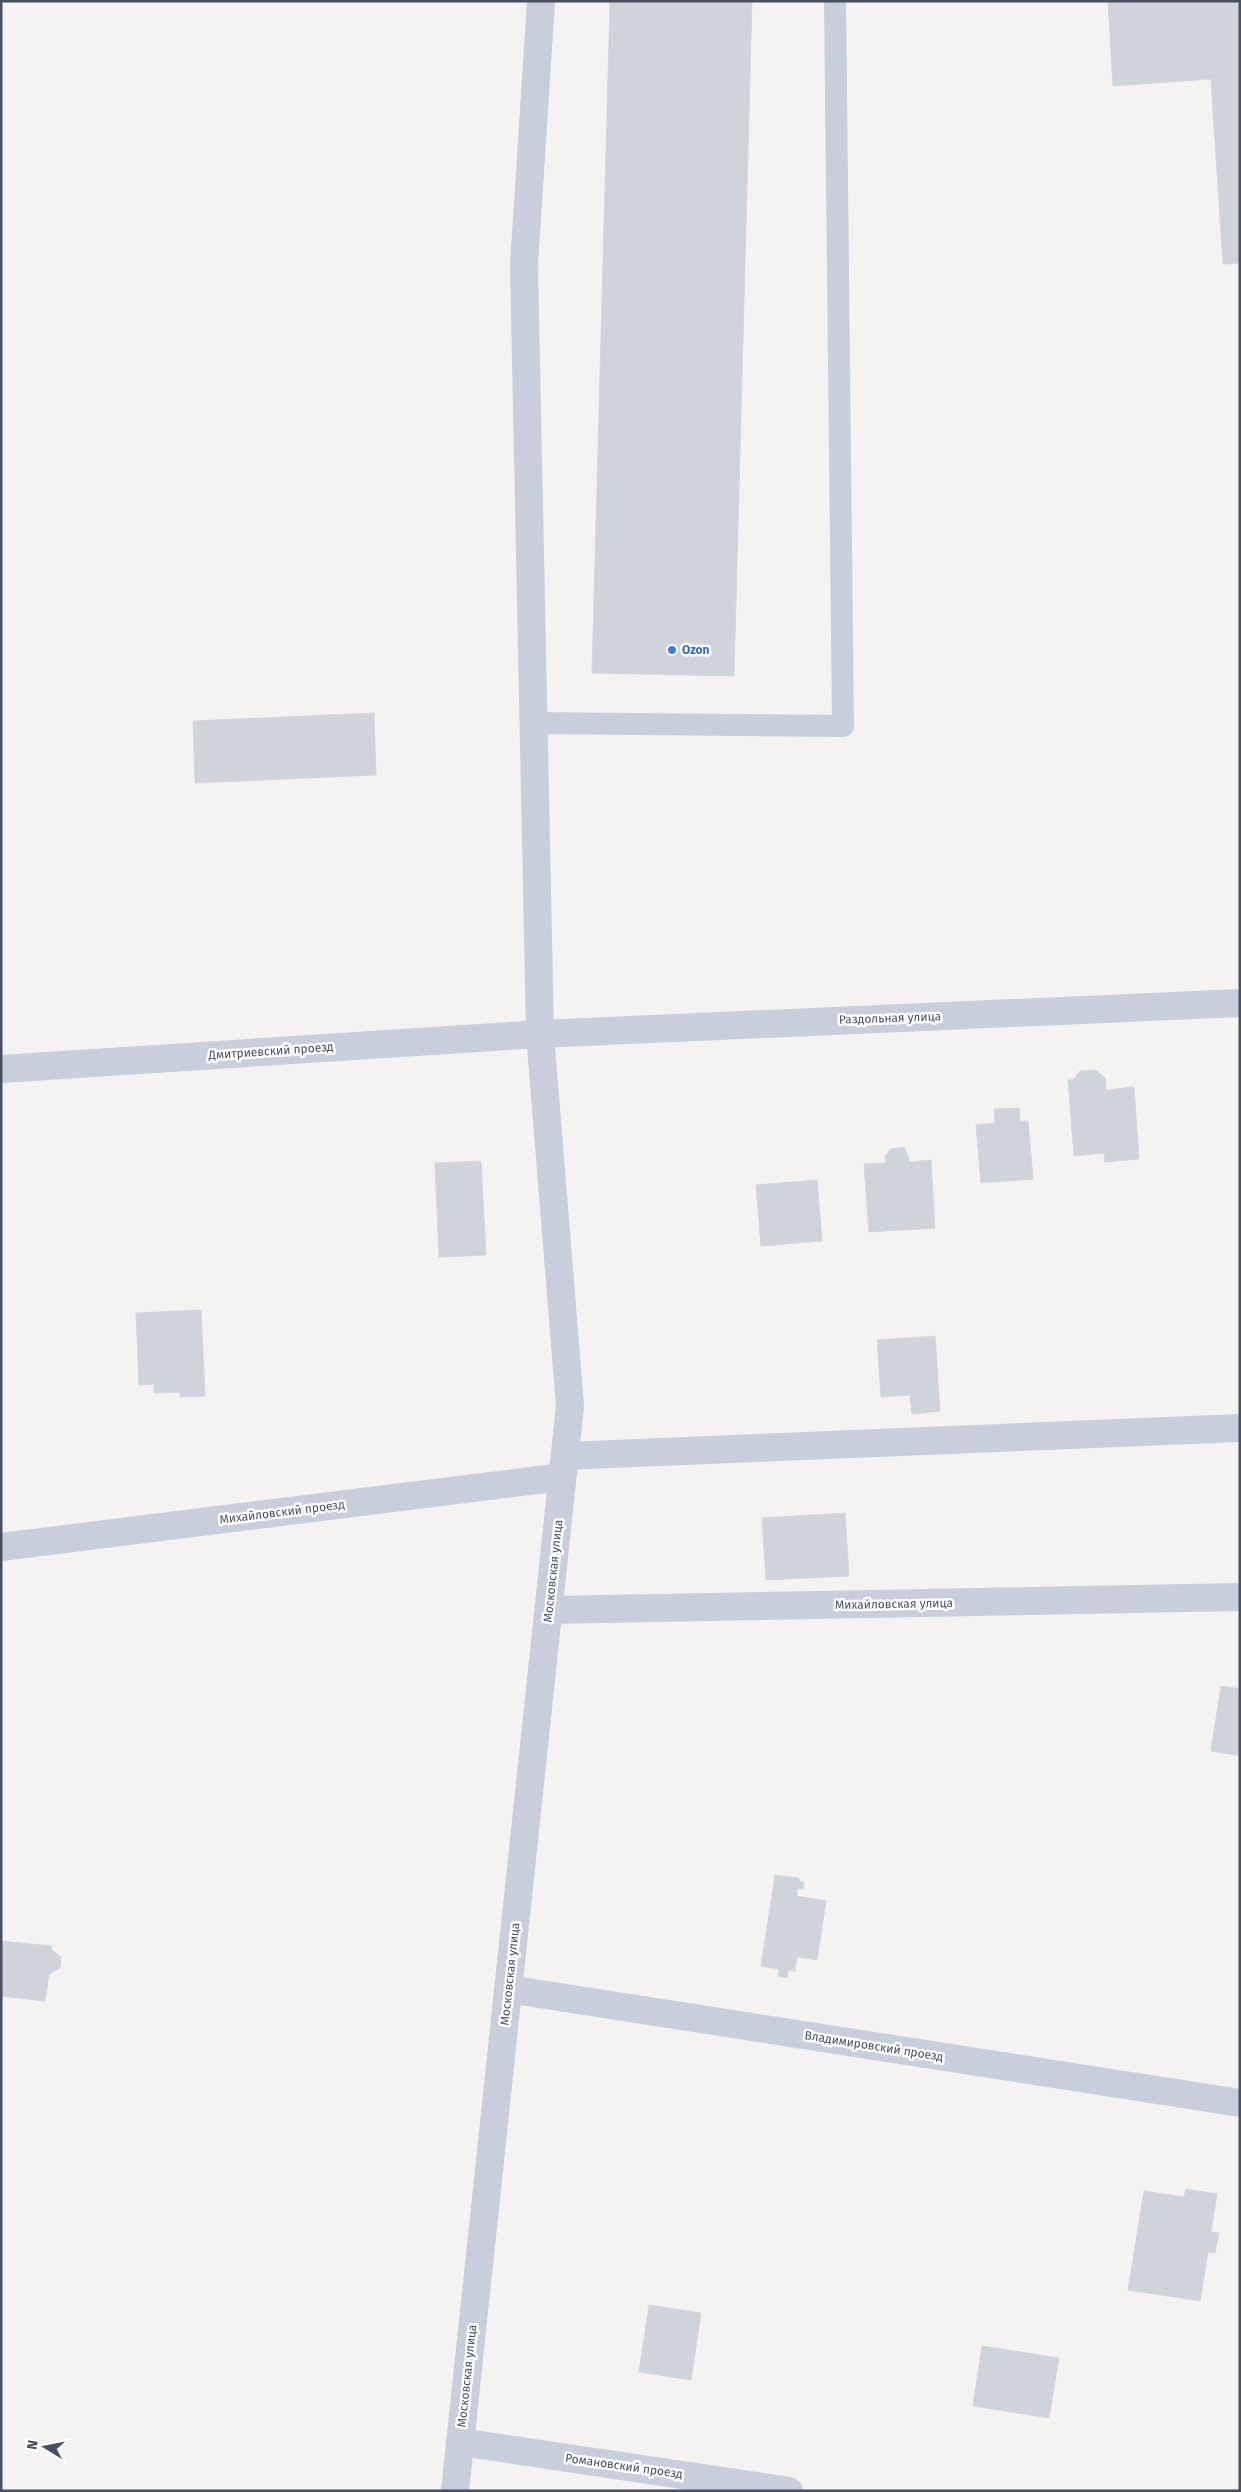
<svg xmlns="http://www.w3.org/2000/svg" width="1241" height="2492" font-family="'Fira Sans',sans-serif">
	<style>
		.building { fill: #d1d3da; stroke: #d6d7de }
		.lines { fill: none; stroke-linecap: round; stroke-linejoin: round }
		.lane { stroke: #c8cedb; stroke-width: 22 }
		.street { stroke: #c8cedb; stroke-width: 28 }
		.shop-dot { fill: #3f7fe0; stroke: #fff; stroke-width: 2 }
		.labels { text-anchor: middle; stroke-width: 5; stroke-linejoin: round; paint-order: stroke }
		.shop-label { font-size: 12px; font-weight: bold; fill: #366cbe; stroke: #fff; text-anchor: start }
		.street-label { font-size: 12px; fill: #485062; stroke: #fff }
	</style>
	<rect width="100%" height="100%" fill="#f5f3f2"/>
	<!-- building -->
	<path class="building" d="M610 1H752L734 676 592 673Z
		M1108 1H1240V263L1223 264 1211 79 1113 86Z
		M374 713 376 775 195 783 193 721Z
		M1096 1070 1105 1078 1106 1090 1134 1087 1139 1159 1105 1162 1104 1153 1074 1156 1068 1080H1073L1080 1071Z
		M1019 1108 1020 1121H1028L1033 1179 981 1183 976 1125 995 1123 994 1109Z
		M904 1147 908 1156 909 1162 931 1160 935 1228 869 1232 864 1164 886 1163 885 1157 890 1149Z
		M481 1161 486 1255 439 1257 435 1163Z
		M817 1180 822 1241 761 1246 756 1185Z
		M201 1310 205 1396 180 1397V1392L154 1393V1384L139 1385 136 1313Z
		M935 1336 940 1411 912 1414 910 1395 881 1397 877 1340Z
		M845 1513 849 1576 766 1580 762 1518Z
		M1221 1686 1240 1689V1756L1211 1751Z
		M775 1875 799 1878V1881L804 1882 803 1889 797 1888V1896L826 1901 817 1960 797 1957 795 1971 788 1970 787 1978 778 1976 779 1969 761 1966Z
		M1 1941 52 1946 51 1949 61 1957 60 1968 49 1974 45 2001 1 1996Z
		M1186 2189 1217 2194 1211 2232 1219 2233 1215 2253 1208 2252 1200 2301 1128 2290 1144 2191 1184 2197Z
		M649 2305 701 2313 691 2380 639 2372Z
		M982 2346 1059 2358 1049 2418 973 2406Z"/>
	<g class="lines">
		<!-- lane -->
		<path class="lane" d="M534 723 843 726 835 1"/>
		<!-- street -->
		<path class="street" d="M1 1069 540 1034 1240 1003
			M565 1456 1240 1428
			M1 1547 562 1477
			M549 1610 1240 1597
			M508 1989 1240 2103
			M460 2442 789 2491
			M455 2491 570 1406 540 1034 524 265 541 1"/>
	</g>
	<!-- markers -->
	<circle class="shop-dot" cx="672" cy="650" r="5"/>
	<g class="labels">
		<!-- shop labels -->
		<g class="shop-label">
			<text x="682" y="654">Ozon</text>
		</g>
		<!-- street labels -->
		<g class="street-label">
			<text transform="translate(890 1018) rotate(-2)" y="4">Раздольная улица</text>
			<text transform="translate(271 1051) rotate(-4)" y="4">Дмитриевский проезд</text>
			<text transform="translate(282 1512) rotate(-7)" y="4">Михайловский проезд</text>
			<text transform="translate(553 1571) rotate(-84)" y="4">Московская улица</text>
			<text transform="translate(894 1604) rotate(-1)" y="4">Михайловская улица</text>
			<text transform="translate(510 1974) rotate(-84)" y="4">Московская улица</text>
			<text transform="translate(874 2046) rotate(9)" y="4">Владимировский проезд</text>
			<text transform="translate(467 2376) rotate(-84)" y="4">Московская улица</text>
			<text transform="translate(624 2466) rotate(8)" y="4">Романовский проезд</text>
		</g>
	</g>
	<!-- border -->
	<rect width="1241" height="2492" fill="none" stroke="#485062" stroke-width="5"/>
	<!-- north arrow -->
	<g transform="translate(45 2447) rotate(280)" stroke="#ffffff" stroke-width="4" paint-order="stroke">
	<path d="M0-4L9 19L0 12L-9 19Z" fill="#485062"/>
	<text y="-8" font-size="14" font-weight="bold" text-anchor="middle" fill="#485062">N</text>
	</g>
</svg>
